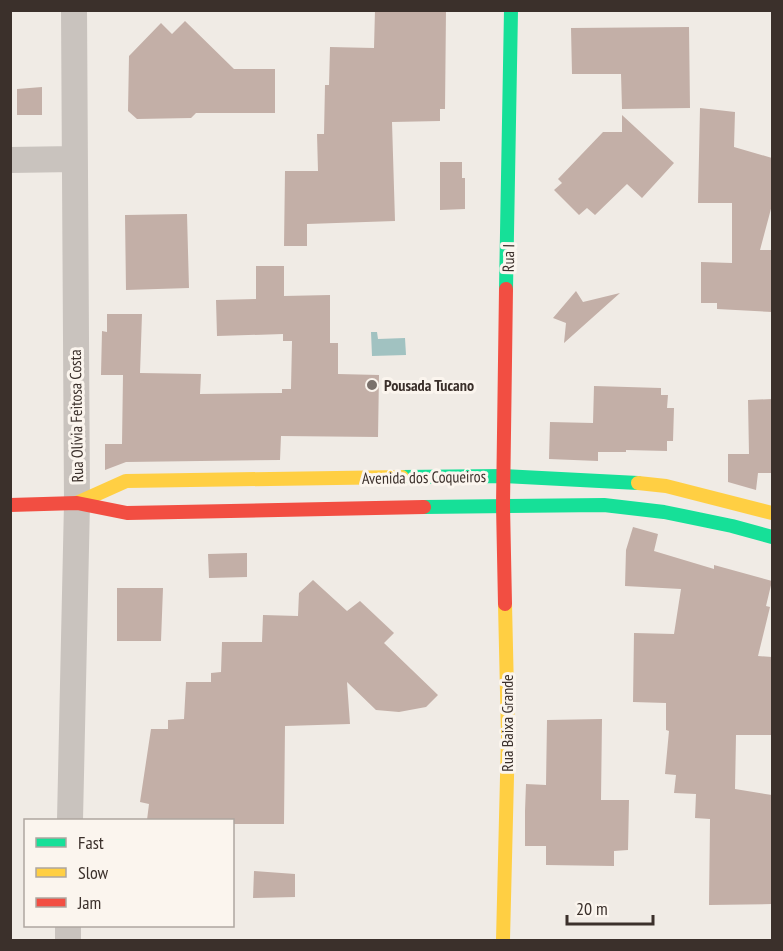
<svg xmlns="http://www.w3.org/2000/svg" width="783" height="951" font-family="'PT Sans Narrow',sans-serif">
	<style>
		.water { fill: #a1c2c1 }
		.building { fill: #c3afa7 }
		.lines { fill: none; stroke-linecap: round; stroke-linejoin: round }
		.street { stroke: #c9c3be; stroke-width: 26 }
		.fast { stroke: #16e098; stroke-width: 14 }
		.slow { stroke: #ffcf43; stroke-width: 14 }
		.jam { stroke: #f24e42; stroke-width: 14 }
		.poi-dot { fill: #7a716c; stroke: #fbf5ee; stroke-width: 2 }
		.labels { text-anchor: middle; stroke-width: 6; stroke-linejoin: round; paint-order: stroke }
		.street-label { font-size: 16px; fill: #3b302b; stroke: #fbf5ee }
		.poi-label { font-size: 16px; font-weight: bold; fill: #3b302b; stroke: #fbf5ee; text-anchor: start }
	</style>
	<rect width="100%" height="100%" fill="#f0ebe5"/>
	<!-- water -->
	<path class="water" d="M371 332H377L378 339 405 338 406 355 372 356Z"/>
	<!-- building -->
	<path class="building" d="M375 10H446L445 109H440V121L392 122 395 221 307 224V246H284L285 171H318L317 134H324L325 85H329L330 47 374 48Z
		M185 21 234 69H275V113H196L191 118 137 119 128 111 129 56 161 23 172 34Z
		M689 27 690 108 622 109 621 74H572L571 28Z
		M42 87V115H17V89Z
		M700 108 735 112 734 147 772 158V205L760 250H772V312L717 309V303H701V262L732 263V203H698Z
		M622 115 674 163 642 198 627 184 595 215 587 208 579 215 554 190 562 183 558 179 603 132H622Z
		M440 162H462V178H465V209L440 210Z
		M187 214 189 288 126 290 125 215Z
		M256 266H284V296L330 295V343H338V374L379 375 378 437 281 436 280 460 126 462 105 470V444H122L123 375H101L102 331 107 332V314H142L140 373 201 374 200 394 282 393V389H291L292 341H283V334L217 336 216 300 256 299Z
		M576 291 583 302 620 293 564 343 566 323 553 318Z
		M594 386 661 388V395H668L667 408H674L673 441H667V451L626 450V452H598V461L549 459 550 422 593 423Z
		M772 399V473H758L756 490 728 482V454H749L748 400Z
		M633 527 658 534 654 551 714 569V565L772 581 766 606 770 607 758 656 772 657V735H736L735 789 772 795V904L709 905 710 819 695 818 696 794 674 793 676 775 665 774 669 731 666 730V703L633 702 634 633 674 634 681 589 625 586 626 550Z
		M247 553V577L209 578 208 554Z
		M313 580 347 611 360 601 394 633 384 643 438 695 426 707 399 712 376 710 347 682 350 724 285 726 284 824H232V820H147L149 804 140 802 151 729H168V720L184 719 186 682H211V673L221 672 222 642H262L263 615 298 616 299 593Z
		M117 588H163L161 641H117Z
		M602 719 601 800H629L628 850 614 851V866L546 865V846H525V811L526 784 546 785 547 720Z
		M254 871 295 874V897L253 898Z"/>
	<g class="lines">
		<!-- street -->
		<path class="street" d="M10 160 74 159
			M70 820 77 503 74 10
			M68 940V926"/>
		<!-- fast -->
		<path class="fast" d="M506 289 511 10
			M402 477 505 476 638 483
			M424 507 604 505 664 512 732 526 772 537"/>
		<!-- slow -->
		<path class="slow" d="M638 483 666 486 772 513
			M77 503 126 481 402 477
			M503 940 508 736 505 604"/>
		<!-- jam -->
		<path class="jam" d="M10 505 77 503 127 513 424 507
			M505 604 503 505 506 289"/>
	</g>
	<!-- markers -->
	<circle class="poi-dot" cx="372" cy="385" r="6"/>
	<g class="labels">
		<!-- street labels -->
		<g class="street-label">
			<text transform="translate(508 258) rotate(-89)" y="6">Rua I</text>
			<text transform="translate(76 416) rotate(-91)" y="6">Rua Olívia Feitosa Costa</text>
			<text transform="translate(424 477) rotate(-1)" y="6">Avenida dos Coqueiros</text>
			<text transform="translate(507 723) rotate(-90)" y="6">Rua Baixa Grande</text>
		</g>
		<!-- poi labels -->
		<g class="poi-label">
			<text x="384" y="391">Pousada Tucano</text>
		</g>
	</g>
	<!-- border -->
	<rect width="783" height="951" fill="none" stroke="#3b302b" stroke-width="24"/>
	<!-- legend -->
	<rect x="24" y="819" width="210" height="108" fill="#fbf5ee" stroke="#aea6a0" stroke-width="1.5"/>
	<rect x="36" y="838" width="30" height="9" fill="#16e098" stroke="#aea6a0" stroke-width="1.5"/>
	<text x="78" y="849" font-size="18" fill="#3b302b">Fast</text>
	<rect x="36" y="868" width="30" height="9" fill="#ffcf43" stroke="#aea6a0" stroke-width="1.5"/>
	<text x="78" y="879" font-size="18" fill="#3b302b">Slow</text>
	<rect x="36" y="898" width="30" height="9" fill="#f24e42" stroke="#aea6a0" stroke-width="1.5"/>
	<text x="78" y="909" font-size="18" fill="#3b302b">Jam</text>
	<!-- scale -->
	<path d="M567 915v9h86v-9" fill="none" stroke="#3b302b" stroke-width="3"/>
	<text x="576" y="915" font-size="18" fill="#3b302b" stroke="#fbf5ee" stroke-width="4.5" paint-order="stroke">20 m</text>
</svg>
